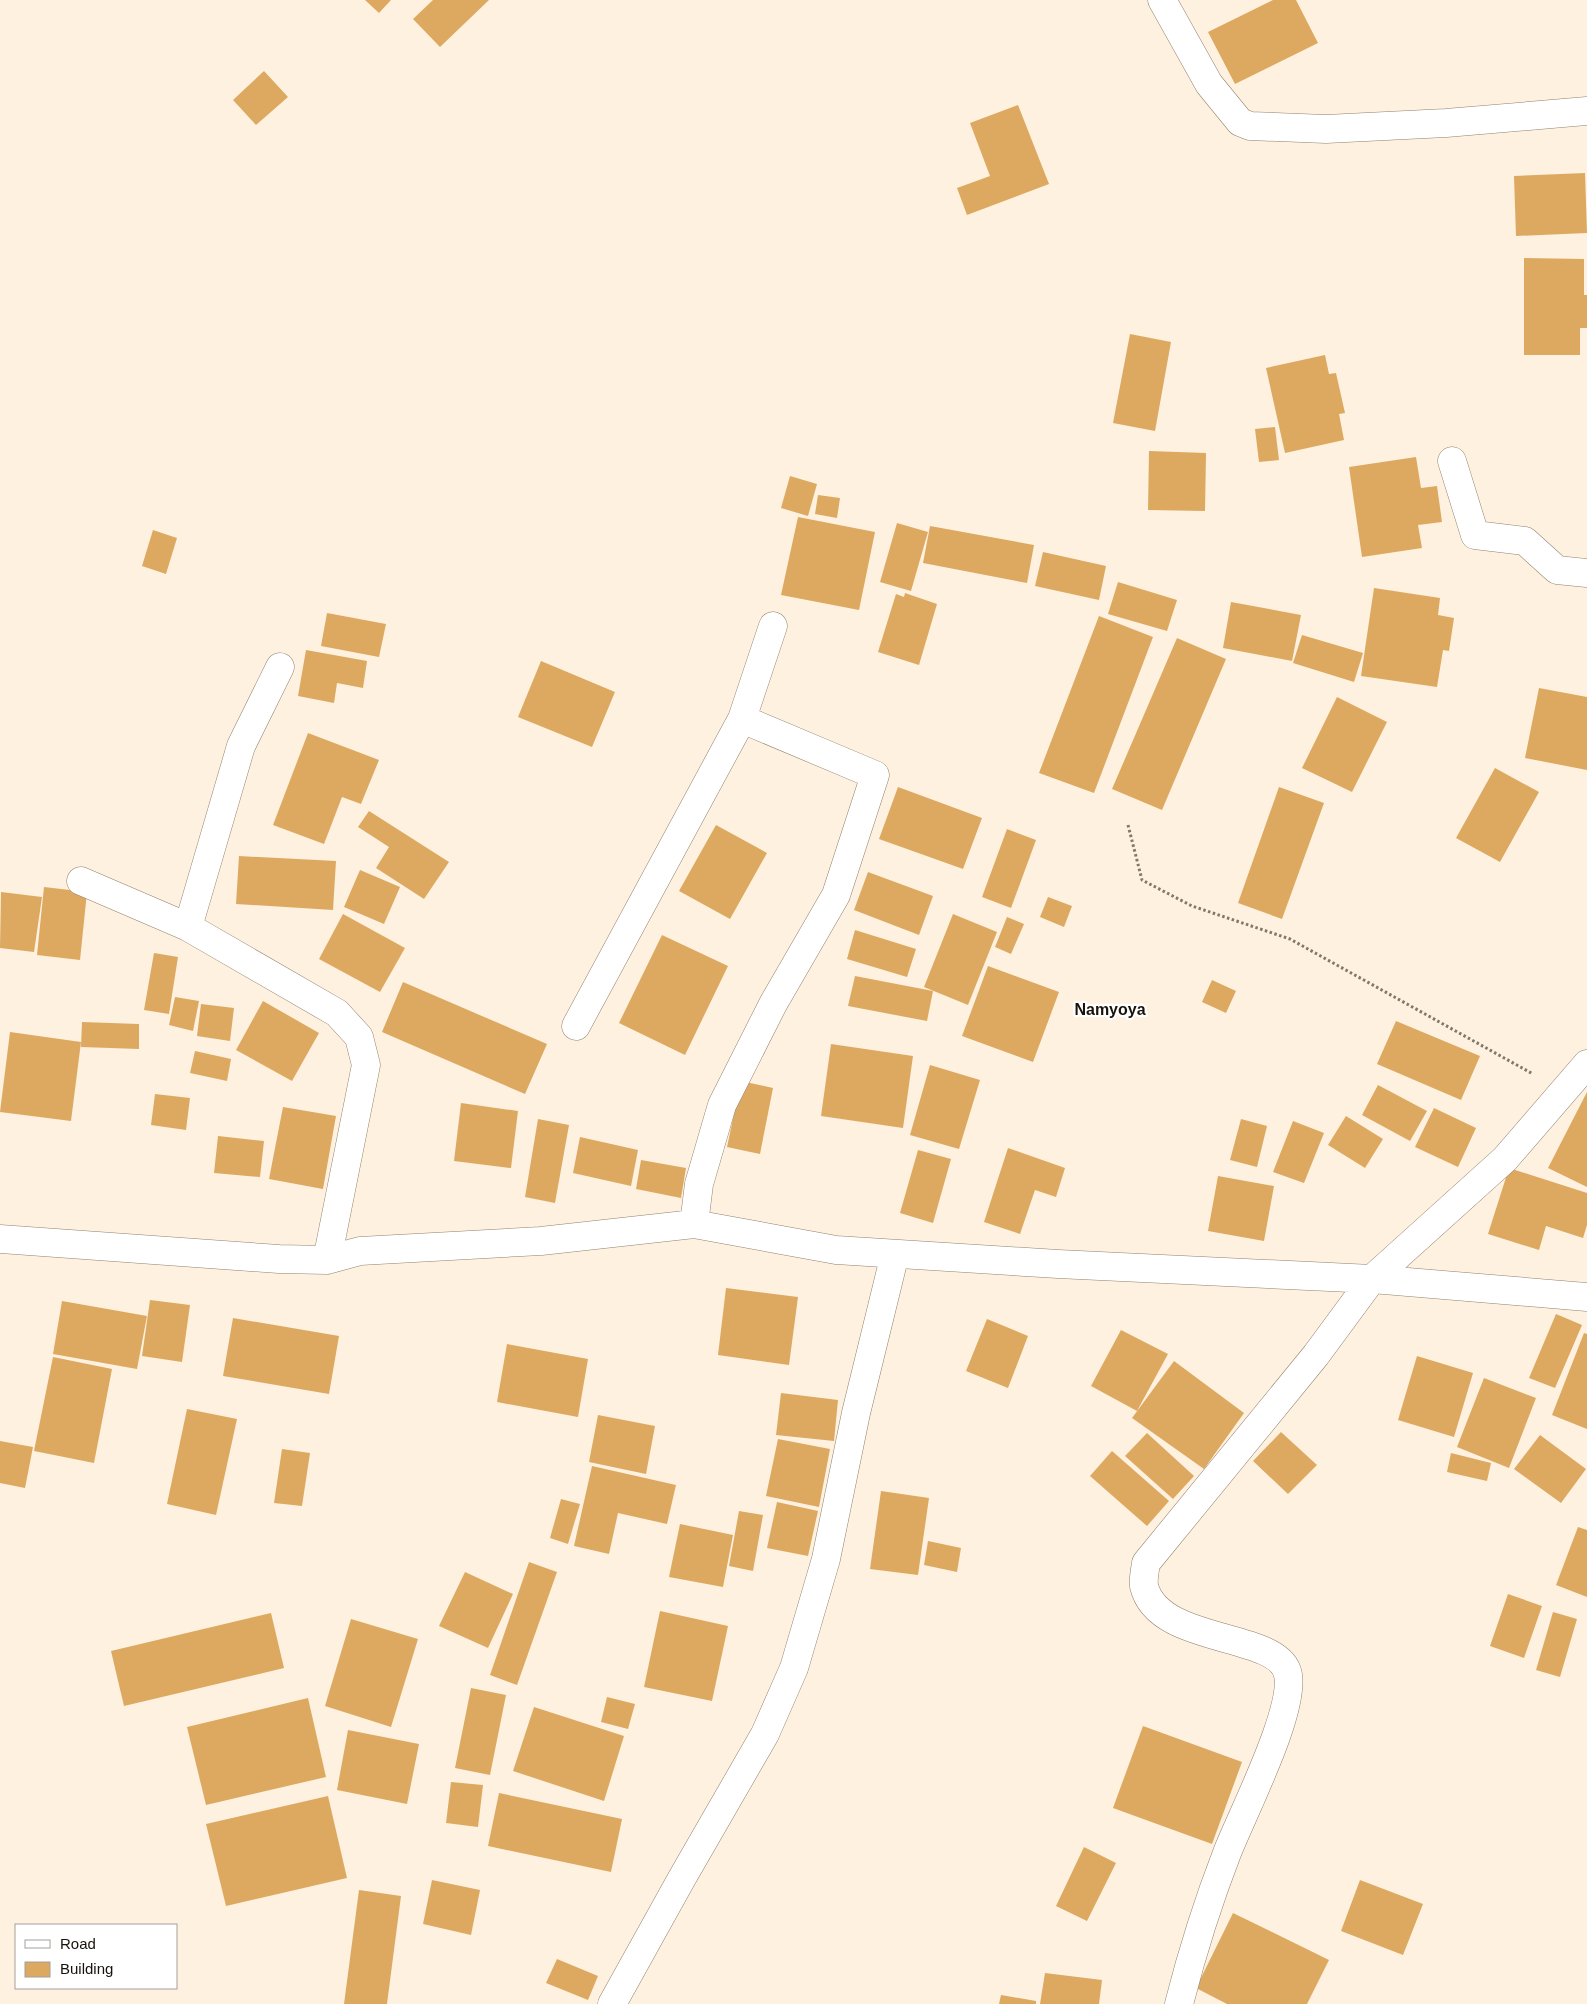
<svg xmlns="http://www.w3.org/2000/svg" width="1587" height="2004" font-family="Arial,sans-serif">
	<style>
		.building { fill: #dda960 }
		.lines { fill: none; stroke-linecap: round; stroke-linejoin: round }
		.street-casing { stroke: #91826f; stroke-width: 29 }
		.path { stroke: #81786c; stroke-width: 3; stroke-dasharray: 2.5 2.5; stroke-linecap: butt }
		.street { stroke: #fff; stroke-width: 28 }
		.labels { text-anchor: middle; stroke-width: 4.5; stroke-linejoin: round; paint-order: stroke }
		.quarter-label { font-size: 16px; font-weight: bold; fill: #18120b; stroke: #fff }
	</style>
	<rect width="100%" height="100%" fill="#fef1df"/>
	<!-- building -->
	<path class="building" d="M365 0H391L379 13Z
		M433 0H489L440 47 413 19Z
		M1273 0H1296L1318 43 1235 84 1208 32Z
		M264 71 288 97 256 125 233 100Z
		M1018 105 1049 184 967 215 957 188 990 176 970 123Z
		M1585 173 1587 233 1516 236 1514 176Z
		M1524 258 1584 259V295H1587V328H1580V355H1524Z
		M1130 334 1171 342 1155 431 1113 423Z
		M1325 355 1329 374 1336 373 1345 413 1339 414 1344 440 1285 453 1266 368Z
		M1275 427 1279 460 1259 462 1255 429Z
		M1149 451 1206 453 1205 511 1148 510Z
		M1416 457 1421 488 1437 486 1442 522 1418 525 1422 548 1362 557 1349 467Z
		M790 476 817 484 808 516 781 508Z
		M818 495 840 498 837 518 815 514Z
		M798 517 875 532 859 610 781 595Z
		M897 523 928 532 911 591 880 582Z
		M930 526 1034 545 1027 583 923 563Z
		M153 530 177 538 166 574 142 566Z
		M1043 552 1106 566 1099 600 1035 586Z
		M1118 582 1177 600 1167 631 1108 614Z
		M1374 588 1440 598 1438 615 1454 618 1449 651 1443 650 1437 687 1361 676Z
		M905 593 937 604 919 665 878 652 896 594 904 597Z
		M1231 602 1301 615 1292 661 1223 648Z
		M327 613 386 624 379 657 321 646Z
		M1099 616 1153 637 1094 793 1039 773Z
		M1302 635 1363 653 1354 682 1293 663Z
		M1177 638 1226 659 1162 810 1112 789Z
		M306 650 367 661 363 688 337 683 334 703 298 696Z
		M541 661 615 692 592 747 518 717Z
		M1539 688 1587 697V770L1525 758Z
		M1337 697 1387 722 1352 792 1302 768Z
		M308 733 379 760 361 804 342 797 324 844 273 825Z
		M1495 768 1539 792 1500 862 1456 838Z
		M898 787 982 818 963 869 879 839Z
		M1279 787 1324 803 1282 919 1238 903Z
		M369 811 449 862 424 899 376 868 389 847 358 827Z
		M716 825 767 853 730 919 679 891Z
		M1007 829 1036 840 1011 908 982 897Z
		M239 856 336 861 333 910 236 904Z
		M360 870 400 887 384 924 344 907Z
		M868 872 933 896 919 935 854 910Z
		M44 887 87 892 80 960 37 955Z
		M1 892 42 897 34 952 0 948Z
		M1048 897 1072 906 1064 927 1040 917Z
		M343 914 405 948 380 992 319 959Z
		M953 914 997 932 968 1005 924 987Z
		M1007 917 1024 924 1011 954 995 947Z
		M855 930 916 949 907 977 847 959Z
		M662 935 728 966 685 1055 619 1023Z
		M154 953 178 957 169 1014 144 1010Z
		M988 966 1059 992 1033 1062 962 1036Z
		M855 976 933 991 927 1021 848 1006Z
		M1212 980 1236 991 1226 1013 1202 1002Z
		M403 982 547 1044 525 1094 382 1032Z
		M175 997 199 1001 193 1031 169 1025Z
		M263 1001 319 1033 292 1081 236 1050Z
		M201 1004 234 1008 230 1041 197 1036Z
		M1396 1021 1480 1056 1461 1100 1377 1064Z
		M82 1022 139 1024V1049L81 1047Z
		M10 1032 81 1042 71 1121 0 1112Z
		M831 1044 913 1056 903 1128 821 1116Z
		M195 1051 231 1059 227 1081 190 1073Z
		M930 1065 980 1080 959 1149 910 1135Z
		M741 1081 773 1088 760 1154 727 1147Z
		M1378 1085 1427 1111 1410 1141 1362 1115Z
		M1587 1092V1187L1548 1168Z
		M155 1094 190 1098 186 1130 151 1125Z
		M461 1103 518 1111 511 1168 454 1161Z
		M283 1107 336 1116 323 1189 269 1179Z
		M1434 1108 1476 1128 1458 1167 1415 1147Z
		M1346 1116 1383 1139 1365 1168 1328 1145Z
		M538 1119 569 1125 555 1203 525 1197Z
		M1241 1119 1267 1126 1257 1167 1230 1160Z
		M1293 1121 1324 1133 1304 1183 1273 1172Z
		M218 1136 264 1141 260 1177 214 1173Z
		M580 1137 638 1150 631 1186 573 1173Z
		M1008 1148 1065 1168 1056 1197 1035 1190 1020 1234 984 1222Z
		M918 1150 951 1159 933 1223 900 1213Z
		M641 1160 686 1168 681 1198 636 1189Z
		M1509 1168 1587 1193V1225L1583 1238 1546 1226 1539 1250 1488 1234Z
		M1218 1176 1274 1186 1264 1241 1208 1231Z
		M726 1288 798 1297 789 1365 718 1355Z
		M150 1300 190 1305 182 1362 142 1356Z
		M62 1301 147 1316 137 1369 53 1354Z
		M1556 1314 1582 1325 1555 1388 1529 1378Z
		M233 1318 339 1336 329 1394 223 1376Z
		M987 1319 1028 1336 1008 1388 966 1371Z
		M1121 1330 1168 1354 1137 1411 1091 1386Z
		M1584 1333 1587 1334V1429L1552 1415Z
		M507 1344 588 1359 578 1417 497 1402Z
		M1417 1356 1473 1373 1454 1437 1398 1420Z
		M53 1357 112 1369 94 1463 34 1451Z
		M1174 1361 1244 1413 1204 1469 1132 1418Z
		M1484 1378 1536 1398 1509 1468 1457 1447Z
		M781 1393 838 1400 834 1441 776 1435Z
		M187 1409 237 1419 216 1515 167 1504Z
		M598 1415 655 1426 646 1474 589 1462Z
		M1281 1432 1317 1465 1288 1494 1253 1461Z
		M1147 1433 1194 1476 1173 1499 1125 1456Z
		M1540 1435 1586 1469 1561 1503 1514 1469Z
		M778 1439 830 1449 819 1507 766 1496Z
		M0 1441 33 1447 25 1488 0 1483Z
		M282 1449 310 1453 302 1506 274 1503Z
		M1112 1451 1169 1501 1147 1526 1090 1476Z
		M1451 1453 1491 1463 1487 1481 1447 1472Z
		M592 1466 676 1485 667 1524 618 1513 609 1554 574 1546Z
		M881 1491 929 1498 918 1575 870 1569Z
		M561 1499 580 1504 568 1544 550 1538Z
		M777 1502 818 1511 808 1556 767 1548Z
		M739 1511 763 1515 753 1571 729 1566Z
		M680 1524 733 1535 723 1587 669 1577Z
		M1578 1527 1587 1530V1597L1556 1585Z
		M928 1541 961 1548 957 1572 924 1565Z
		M529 1562 557 1572 517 1685 490 1675Z
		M465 1572 513 1594 488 1648 439 1626Z
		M1508 1594 1542 1606 1524 1658 1490 1646Z
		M660 1611 728 1626 712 1701 644 1687Z
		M1553 1612 1577 1619 1560 1677 1536 1670Z
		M271 1613 284 1668 124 1706 111 1651Z
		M351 1619 418 1639 391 1727 325 1706Z
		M471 1688 506 1695 490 1775 455 1768Z
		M607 1697 635 1704 628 1729 601 1722Z
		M308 1698 326 1777 206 1805 187 1727Z
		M534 1707 624 1736 604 1801 513 1771Z
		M1143 1726 1242 1762 1212 1844 1113 1808Z
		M348 1730 419 1744 407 1804 337 1790Z
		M451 1782 483 1785 478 1827 446 1823Z
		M499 1793 622 1819 611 1872 488 1846Z
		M328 1796 347 1878 226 1906 206 1824Z
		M1084 1847 1116 1863 1087 1921 1056 1906Z
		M432 1880 480 1890 471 1935 423 1924Z
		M1360 1880 1423 1904 1403 1955 1341 1931Z
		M359 1890 401 1896 387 2004H344Z
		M1233 1913 1329 1960 1307 2004H1227L1196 1988Z
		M557 1959 598 1976 588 2000 546 1983Z
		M1045 1973 1102 1980 1099 2004H1040Z
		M1001 1995 1036 2001V2004H999Z"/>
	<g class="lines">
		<!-- street casing -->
		<g class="street-casing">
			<path id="street" d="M1162 0 1209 84 1240 122 1250 126 1326 129 1446 123 1587 111
				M1452 461 1475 535 1525 541 1557 570 1587 573
				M81 881 188 927 337 1013 359 1037 366 1065 327 1260
				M188 927 241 746 280 667
				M576 1026 742 719
				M694 1224 699 1184 722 1105 773 1004 836 895 875 775 742 719 773 626
				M0 1239 279 1259 327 1260 360 1251 541 1241 694 1224 836 1250 1058 1264 1372 1279 1587 1297
				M612 2004 682 1878 765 1734 794 1668 826 1559 856 1413 895 1254
				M1179 2004C1192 1953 1208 1902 1227 1853 1241 1816 1299 1705 1287 1671 1273 1632 1158 1644 1144 1586 1143 1579 1145 1570 1146 1563L1316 1355 1372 1279 1505 1159 1587 1064"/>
		</g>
		<!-- path -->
		<path class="path" d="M1128 825 1142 880 1192 906 1290 939 1533 1074"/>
		<!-- street -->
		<use href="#street" class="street"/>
	</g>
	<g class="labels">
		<!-- quarter labels -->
		<g class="quarter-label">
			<text x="1110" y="1015">Namyoya</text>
		</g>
	</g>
	<!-- legend -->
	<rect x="15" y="1924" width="162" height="65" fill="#ffffff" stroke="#a3a09d"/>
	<rect x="25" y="1940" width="25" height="8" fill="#ffffff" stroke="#a3a09d"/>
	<text x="60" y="1949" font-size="15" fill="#18120b">Road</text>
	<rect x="25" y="1962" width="25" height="15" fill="#dda960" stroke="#a3a09d"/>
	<text x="60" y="1974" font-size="15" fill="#18120b">Building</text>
</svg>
